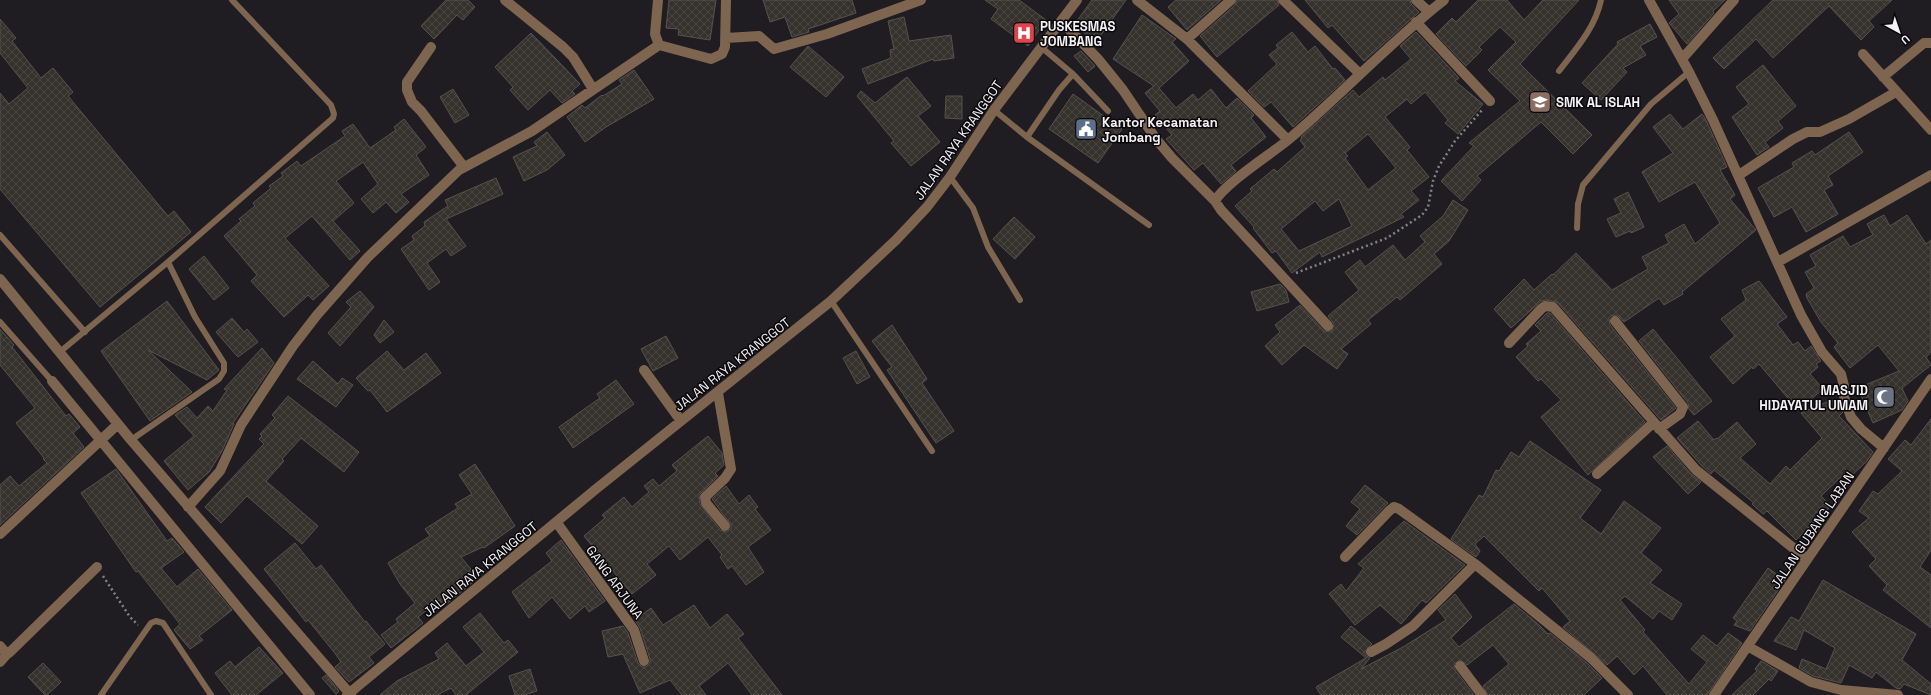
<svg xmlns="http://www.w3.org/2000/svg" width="1931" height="695" font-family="'Space Grotesk',sans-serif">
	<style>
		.building { fill: url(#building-cross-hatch); stroke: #57524d; fill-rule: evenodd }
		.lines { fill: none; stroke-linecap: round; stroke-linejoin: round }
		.path { stroke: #858287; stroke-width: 2.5; stroke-dasharray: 2 3; stroke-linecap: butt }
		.service { stroke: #7e654f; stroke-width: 6 }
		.minor { stroke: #7e654f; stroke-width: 10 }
		.labels { text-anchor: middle; stroke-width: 3; stroke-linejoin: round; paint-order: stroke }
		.poi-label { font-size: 13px; font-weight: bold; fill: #f5f2f6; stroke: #09080a; text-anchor: start }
		.street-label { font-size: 13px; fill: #f5f2f6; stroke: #09080a }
	</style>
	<defs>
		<pattern id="building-cross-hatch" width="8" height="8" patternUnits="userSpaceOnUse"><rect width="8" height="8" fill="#35312c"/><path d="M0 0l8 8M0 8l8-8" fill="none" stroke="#494541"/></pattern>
	</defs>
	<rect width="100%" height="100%" fill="#201d22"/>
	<!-- building -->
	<path class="building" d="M446 0H468L475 7 463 20 457 15 434 39 421 26Z
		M669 0H716L710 40 678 35 679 29 666 28Z
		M763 0H852L856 13 808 29 809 32 792 37 785 17 770 22Z
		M985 0H1019L1046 20 1028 46 991 19 998 9Z
		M1092 0H1126L1096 42 1074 25Z
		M1176 0H1221L1187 30 1168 7Z
		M1237 0H1277L1279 5 1217 57 1200 36 1235 5Z
		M1305 0H1410L1411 4 1419 12 1364 61 1332 25 1328 28Z
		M1478 0H1507L1524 20 1543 0H1579L1520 64 1592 135 1573 154 1541 122 1477 176 1481 180 1462 201 1441 181 1474 146 1469 143 1520 101 1488 70 1516 42 1500 27 1479 47 1482 50 1466 66 1436 34 1452 18 1456 22Z
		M1669 0H1725L1713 11 1714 13 1687 44 1669 23 1679 14Z
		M1773 0H1892L1869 21 1874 27 1861 40 1829 6 1773 58 1756 39 1724 69 1713 58Z
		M1142 15 1176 39 1172 42 1189 61 1159 88 1176 108 1193 94 1198 100 1211 89 1226 108 1237 98 1254 115 1251 118 1266 137 1231 165 1236 171 1221 184 1203 163 1194 170 1166 139 1172 135 1155 115 1160 111 1145 93 1154 86 1113 59Z
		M904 17 909 41 951 35 954 58 934 61 933 59 868 84 862 69 891 58 890 50 894 49 888 21Z
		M0 19 16 38 12 41 41 78 53 68 73 92 68 96 168 216 174 211 191 232 100 307 0 189V93L9 104 28 88 0 53Z
		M1650 24 1657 37 1640 46 1646 55 1623 68 1627 72 1601 100 1582 83 1618 44 1617 42Z
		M1292 32 1308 52 1315 46 1333 69 1335 68 1345 80 1293 127 1271 102 1264 107 1248 91 1277 64 1269 55 1278 48 1276 45Z
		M1416 32 1459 78 1455 81 1483 104 1458 134 1445 123 1448 120 1425 92 1411 104 1407 99 1385 117 1410 147 1407 150 1429 177 1411 191 1419 200 1401 214 1404 217 1322 257 1320 252 1292 273 1276 251 1272 253 1253 228 1254 227 1235 206 1252 191 1250 189 1274 169 1277 172 1305 147 1300 140 1302 139 1301 137 1353 90 1359 97 1383 77 1385 80 1411 59 1400 46ZM1368 134 1396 168 1368 190 1345 158 1348 156 1345 153ZM1339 199 1352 226 1299 251 1281 229 1315 201 1323 211Z
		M531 33 580 84 572 91 575 94 562 103 550 90 528 110 510 90 513 87 495 67Z
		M808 46 844 77 826 97 790 67Z
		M1081 51 1095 66 1088 72 1074 56Z
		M1763 65 1796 106 1778 121 1783 128 1765 142 1769 147 1757 155 1732 117 1749 104 1736 87Z
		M634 70 654 99 606 127 585 142 567 117 582 105 585 108 602 95 603 96 622 84 619 80Z
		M907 77 931 106 918 116 940 142 911 166 891 143 894 141 857 96 861 91 875 103Z
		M453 89 469 115 455 123 440 97Z
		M1073 94 1122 129 1098 163 1049 129Z
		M946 96H962V119L945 118Z
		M1670 114 1683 129 1702 114 1705 118 1727 167 1720 170 1735 195 1730 199 1756 230 1682 292 1683 294 1664 305 1659 298 1624 322 1617 315 1611 316 1609 318 1610 325 1676 408 1661 420 1557 302 1546 300 1541 301 1511 328 1494 309 1524 279 1534 290 1552 274 1553 275 1576 253 1612 290 1648 269 1642 257 1669 243 1665 235 1684 224 1695 244 1720 223 1695 182 1659 202 1642 172 1673 153 1653 127Z
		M404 119 426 147 416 155 429 175 401 194 409 202 396 213 386 202 373 213 361 199 378 184 363 162 336 181 354 203 333 221 360 251 350 260 312 216 285 238 329 286 313 300 308 295 284 317 251 281 257 275 224 236 241 221 239 219 255 206 253 203 271 188 269 186 283 176 281 173 297 161 301 166 345 136 342 131 353 124 370 148 396 130 394 127Z
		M547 132 565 155 547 170 524 181 513 157 537 146 534 142Z
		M1849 132 1863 152 1828 176 1833 185 1824 190 1838 214 1806 232 1792 207 1774 217 1758 188 1794 167 1792 163 1812 151 1815 155Z
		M496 178 503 194 446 219 466 246 451 256 446 249 427 263 440 282 429 290 401 249 414 240 412 236 425 226 424 222 448 206 445 200Z
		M1628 192 1644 227 1631 233 1630 231 1616 237 1607 219 1621 213 1614 199Z
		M1453 200 1468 210 1449 241 1434 254 1442 264 1400 300 1397 297 1368 320 1371 324 1341 349 1348 354 1337 369 1304 345 1282 365 1265 346 1280 332 1275 325 1300 305 1324 331 1329 332 1332 331 1334 324 1328 316 1359 290 1345 272 1360 260 1365 267 1393 245 1405 260 1425 242 1420 236 1443 216Z
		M1884 215 1890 226 1907 215 1926 244 1931 240V352L1926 357 1931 365 1902 388 1908 401 1902 410 1873 423 1858 388 1899 371 1878 345 1850 368 1834 347 1838 343 1821 322 1807 298 1806 294 1814 288 1805 272 1816 266 1810 255 1843 236 1850 247 1873 235 1867 224Z
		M1014 217 1035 237 1015 259 993 239Z
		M204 256 229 288 214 300 189 269Z
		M1759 281 1787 317 1777 324 1793 345 1798 342 1805 351 1811 346 1821 361 1816 364 1818 367 1810 374 1823 389 1798 410 1759 364 1753 369 1752 367 1733 384 1710 357 1735 336 1721 319 1746 300 1742 290Z
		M1280 284 1286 290 1289 302 1257 311 1251 292Z
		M360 291 374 307 340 346 328 333 351 307 346 302Z
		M167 301 219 370 207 380 148 350 192 392 150 421 101 351Z
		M1547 313H1550L1645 422 1588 475 1541 417 1561 400 1541 379 1538 381 1516 357 1528 346 1526 344 1541 331 1535 325Z
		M232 318 244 332 247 329 258 342 238 357 216 332Z
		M384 320 394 332 380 343 374 335Z
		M892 325 927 379 922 383 954 431 936 443 887 370 892 367 872 341Z
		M0 329 14 345 12 347 66 416 69 414 80 427 73 433 84 447 0 525V485L10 476 19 486 47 463 43 459 44 458 16 423 35 408 0 365Z
		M1653 329 1712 401 1694 415 1689 409 1688 403 1639 341Z
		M666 336 678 358 653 371 641 349Z
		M262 348 274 363 233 423 234 424 222 451 209 472 188 490 164 461 194 436 175 415 187 407 197 418 208 406 213 411 227 390 224 389Z
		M387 351 404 370 426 353 441 373 387 412 370 390 368 391 356 378Z
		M856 351 870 377 857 384 843 358Z
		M313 361 338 384 342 378 353 385 336 407 297 379Z
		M616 380 634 404 573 448 559 427 600 398 597 394Z
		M288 396 359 452 344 472 301 438 282 459 284 461 266 481 318 526 302 544 247 496 221 523 205 507 264 444 259 439 262 436 260 434 275 418 272 415Z
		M1832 400 1842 411 1843 412 1839 416 1873 452 1867 461 1850 477 1846 472 1821 496 1831 506 1796 540 1767 511 1763 514 1752 504 1754 503 1714 470 1711 474 1701 465 1677 438 1698 421 1714 440 1716 438 1717 439 1737 422 1756 444 1740 458 1770 484 1786 466 1790 470 1822 438 1801 413Z
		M1931 419V550L1920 567 1931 575V628L1883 590 1887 585 1869 566 1876 559 1852 532 1869 518 1859 511 1873 491 1878 494 1902 471 1888 459 1905 440 1911 445Z
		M708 436 722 453 724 465 715 473 718 476 699 495 700 504 720 530 726 532 731 529V525L712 499 726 486 739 504 749 495 758 507 755 509 771 530 748 547 764 572 746 585 732 566 728 569 720 557 722 555 708 537 680 560 669 546 647 564 656 575 632 594 584 536 605 518 602 515 624 497 632 507 649 492 644 486 653 479 659 486 677 471 672 465Z
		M1530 441 1601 490 1580 518 1601 534 1624 501 1661 528 1641 553 1662 570 1650 583 1682 604 1672 620 1659 611 1653 619 1625 596 1620 600 1645 630 1643 632 1689 684 1707 662 1691 649 1703 635 1717 646 1728 633 1742 643 1707 695H1667L1643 666 1634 675 1617 656 1607 665 1563 627 1570 621 1542 588 1539 591 1484 536 1475 544 1480 551 1476 557 1451 539 1479 495 1483 497 1496 470 1499 471 1511 452 1519 457Z
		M1667 446 1691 474 1701 482 1688 494 1653 457Z
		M475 464 515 526 484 548 483 547 461 557 478 578 444 606 439 600 418 617 423 623 391 648 381 635 398 622 396 619 415 603 400 584 388 563 430 536 425 529 458 508 455 504 472 494 459 475Z
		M116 469 167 541 172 538 184 552 161 568 177 587 198 569 232 610 199 636 203 640 190 649 174 630 180 624 138 571 136 572 81 493Z
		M1365 485 1388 503 1357 535 1346 526 1360 509 1351 502Z
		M1404 521 1465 565 1426 603 1422 600 1401 624 1380 605 1355 625 1329 594 1341 584 1346 591 1364 568 1358 564Z
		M561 540 605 601 589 612 585 606 570 619 552 597 529 618 512 592 552 561 546 553Z
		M295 543 316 569 321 565 365 622 366 621 385 644 369 657 374 663 349 682 335 667 341 662 334 652 308 620 306 622 264 569Z
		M1768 568 1785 580 1750 631 1734 625 1737 621 1733 618Z
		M1823 580 1916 634 1902 660 1931 684V695L1904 684 1900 689 1896 688 1876 672 1872 678 1849 665 1841 683 1813 676 1799 668 1802 659 1826 669 1835 648 1804 630 1796 650 1774 641 1791 617 1799 621Z
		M1455 594 1472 617 1451 638 1459 647 1514 604 1538 624 1548 634 1550 633 1587 663 1602 678 1584 695H1488L1483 686 1509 664 1493 645 1467 665 1460 660 1454 664 1455 670 1474 695H1321L1316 687 1366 658 1341 637 1351 626 1372 644 1365 651V655L1370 658 1361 669 1403 647 1446 620 1438 610Z
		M694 605 710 628 727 614 744 634 738 638 782 695H752L728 663 699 686 706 695H682L670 680 640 693 623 654 608 657 602 631 623 626 628 633 638 663 642 667H646L650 663V659L640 628 635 620 651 608 663 625Z
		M480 613 504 643 508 640 518 652 466 695H456L451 688 437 695H380L397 681 439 659 435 653 447 643 466 666 484 652 463 627Z
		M259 647 283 673 256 695H232L215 673 230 661 235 667Z
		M1761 661 1778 671 1771 681 1769 679 1753 695H1732L1757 671 1755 669Z
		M43 663 61 682 47 695H45L28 677Z
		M530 669 537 691 524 695H515L509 676Z
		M326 675 339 691 336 694 322 678Z"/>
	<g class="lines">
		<!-- path -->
		<path class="path" d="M1296 273 1387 238 1422 215 1428 207 1433 181 1439 166 1455 141 1483 109
			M103 576 130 617 138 625"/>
		<!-- service -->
		<path class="service" d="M1041 47 1073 74 1108 111
			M1559 71C1576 49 1595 28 1601 0
			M994 110 1027 137 1059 90 1073 74
			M1027 137 1149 225
			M950 177 973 208 988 247 1020 300
			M1577 228 1578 204 1583 185 1651 104 1689 72
			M0 235 85 332
			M831 301 932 451
			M0 322 52 381
			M61 351 168 262 333 118 334 114 331 105 232 0
			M131 440 219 379 224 371V363L195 317 168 262
			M101 695 151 623 156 621 163 623 211 695"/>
		<!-- minor -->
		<path class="minor" d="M505 0 563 47 573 57 593 89
			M658 0 655 34 659 45
			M1137 0 1187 39 1288 140
			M1283 0 1360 74
			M1416 0 1429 12
			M1649 0 1689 72 1713 120 1801 315 1822 352 1841 374 1844 386V397L1851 417 1861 429 1884 448
			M1062 22 1098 59 1123 90 1156 139 1172 158 1215 201
			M1416 22 1490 101
			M726 38 759 36 774 49 827 34 921 0
			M1187 39 1231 0
			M431 47 407 82V90L412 102 421 111 464 167
			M1863 54 1931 130
			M1682 59 1734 0
			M1883 77 1924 43H1931
			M1739 175 1793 139 1807 132H1820L1849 119 1896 92
			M1778 262 1931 175
			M0 279 131 440 351 695
			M1615 321 1683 407 1680 414 1659 429
			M1328 326 1221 210 1215 201C1224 184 1271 154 1288 140 1341 95 1389 43 1444 0
			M1509 343 1541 309 1545 306 1553 307 1696 470 1807 559
			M644 370 681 421
			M52 381 310 695
			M718 393 731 469 725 478 705 497 706 503 725 526
			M1597 474 1653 423
			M188 507 220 471 241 425 293 346 317 315 368 257 459 170 532 131 659 45 711 59 722 54 725 47 726 0
			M557 523 634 630 644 661
			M0 534 118 424
			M1345 557 1389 511 1394 507 1399 509 1475 564 1591 658 1628 695
			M0 646 7 654 10 652 97 567
			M1749 647 1811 682 1841 690 1898 695
			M1371 652 1386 644 1413 626 1475 564
			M0 662 7 654
			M1460 666 1482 695
			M347 695 596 489 831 301 896 240 927 207 950 177 994 110 1077 0
			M1714 695 1931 379"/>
	</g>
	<!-- icons -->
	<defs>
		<g id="hospital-square" transform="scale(1.15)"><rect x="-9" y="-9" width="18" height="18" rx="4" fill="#e0444e" stroke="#09080a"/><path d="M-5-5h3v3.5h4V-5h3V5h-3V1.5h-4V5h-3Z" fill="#fff"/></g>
		<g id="school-square" transform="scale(1.15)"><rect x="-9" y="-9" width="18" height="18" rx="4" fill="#8d6e63" stroke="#09080a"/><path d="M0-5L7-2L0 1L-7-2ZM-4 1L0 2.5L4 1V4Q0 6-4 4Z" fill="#fff"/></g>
		<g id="civic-square" transform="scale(1.15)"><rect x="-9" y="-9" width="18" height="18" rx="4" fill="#5c6f8a" stroke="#09080a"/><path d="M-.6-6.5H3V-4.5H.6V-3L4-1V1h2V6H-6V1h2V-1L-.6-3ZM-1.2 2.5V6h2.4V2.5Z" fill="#fff"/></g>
		<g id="mosque-square" transform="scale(1.15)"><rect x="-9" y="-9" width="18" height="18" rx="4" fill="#6b7280" stroke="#09080a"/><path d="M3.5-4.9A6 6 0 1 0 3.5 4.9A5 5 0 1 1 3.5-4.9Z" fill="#fff"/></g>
	</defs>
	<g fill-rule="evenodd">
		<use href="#hospital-square" x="1024" y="33"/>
		<use href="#school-square" x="1540" y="102"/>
		<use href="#civic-square" x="1086" y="129"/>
		<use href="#mosque-square" x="1884" y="397"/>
	</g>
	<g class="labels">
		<!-- poi labels -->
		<g class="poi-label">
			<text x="1040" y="31">PUSKESMAS<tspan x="1040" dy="15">JOMBANG</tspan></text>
			<text x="1556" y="107">SMK AL ISLAH</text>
			<text x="1102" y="127">Kantor Kecamatan<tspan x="1102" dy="15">Jombang</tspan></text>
			<text x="1868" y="395" text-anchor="end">MASJID<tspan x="1868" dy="15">HIDAYATUL UMAM</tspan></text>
		</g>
		<!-- street labels -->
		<g class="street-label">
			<text transform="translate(958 140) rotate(-55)" y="5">JALAN RAYA KRANGGOT</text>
			<text transform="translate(732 364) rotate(-38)" y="5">JALAN RAYA KRANGGOT</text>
			<text transform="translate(1812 530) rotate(-56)" y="5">JALAN GUBANG LABAN</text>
			<text transform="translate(480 569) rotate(-39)" y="5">JALAN RAYA KRANGGOT</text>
			<text transform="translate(615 582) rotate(54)" y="5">GANG ARJUNA</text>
		</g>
	</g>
	<!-- north arrow -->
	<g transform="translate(1899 32) rotate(140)" stroke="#09080a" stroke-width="3" paint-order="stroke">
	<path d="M0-3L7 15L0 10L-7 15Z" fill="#f5f2f6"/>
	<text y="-6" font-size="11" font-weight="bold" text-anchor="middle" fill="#f5f2f6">U</text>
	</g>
</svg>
